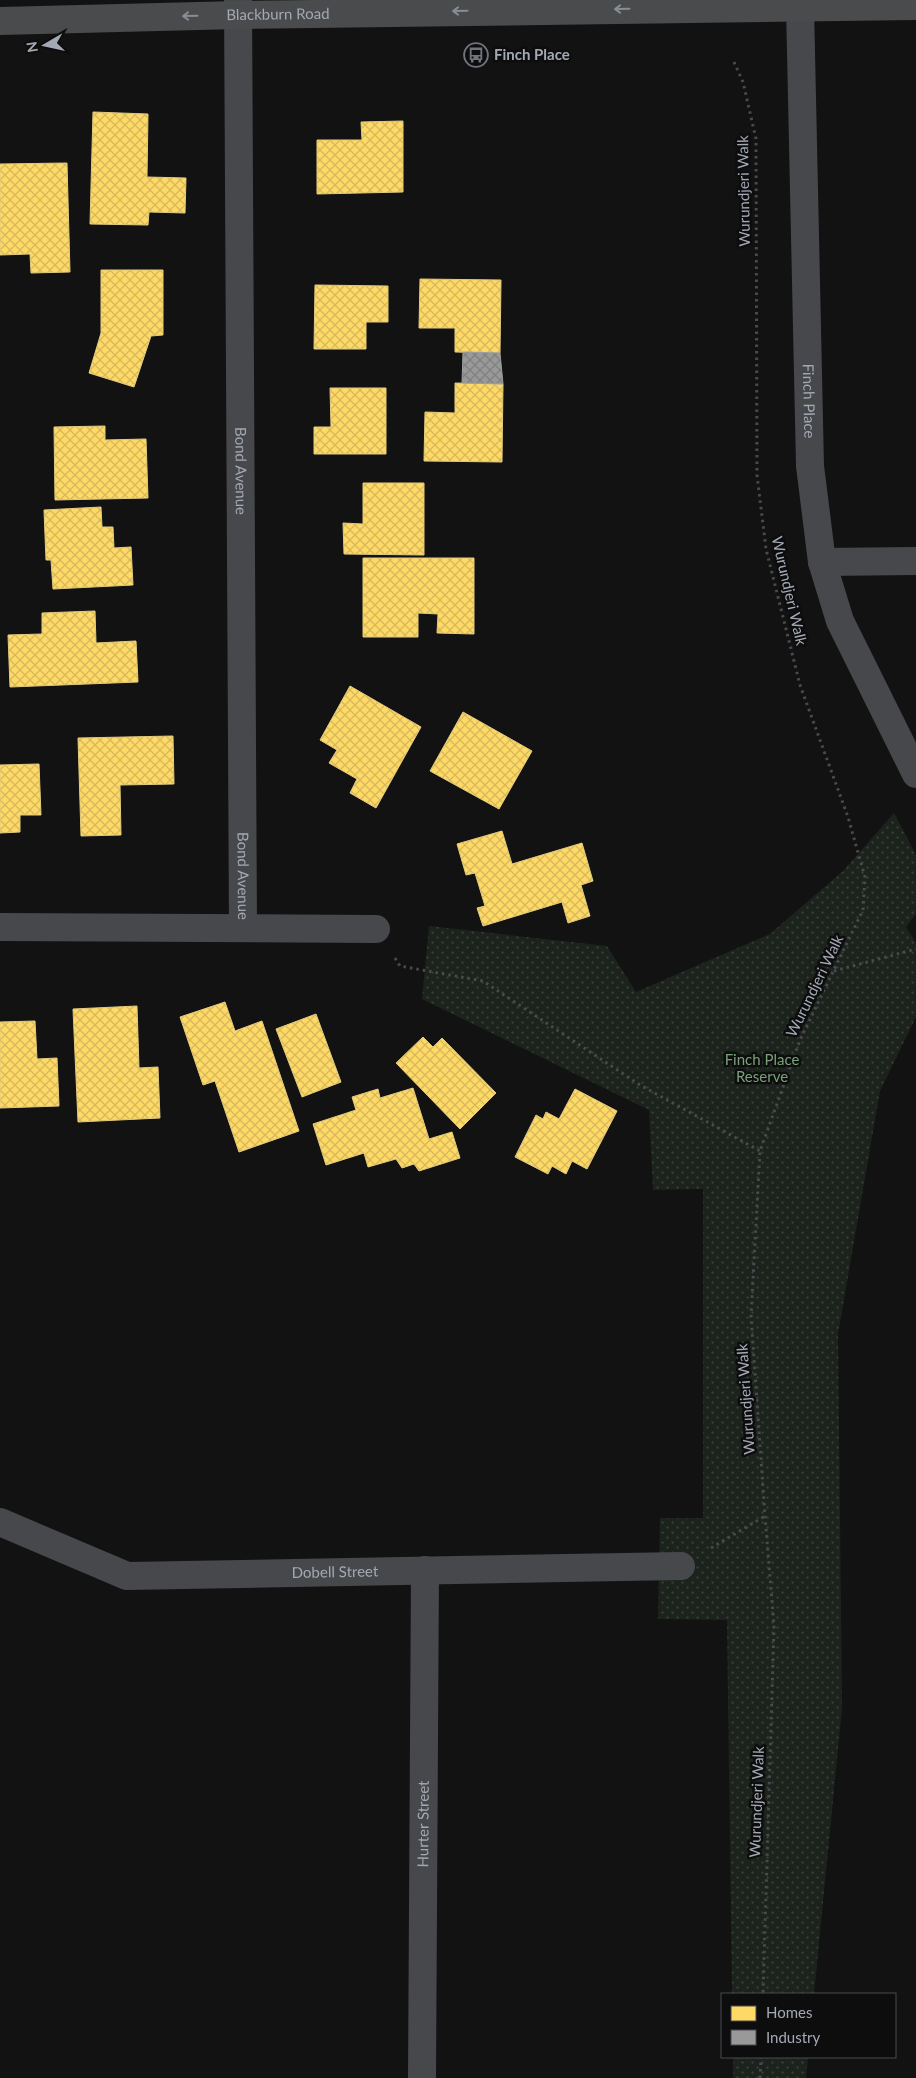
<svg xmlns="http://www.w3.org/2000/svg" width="916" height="2078" font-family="Lato,sans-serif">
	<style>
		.park { fill: url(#park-dots) }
		.homes { fill: url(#homes-cross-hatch); stroke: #e3cb7d }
		.industry { fill: url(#industry-cross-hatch); stroke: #9c9ea1 }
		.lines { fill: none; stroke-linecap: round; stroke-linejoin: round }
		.path { stroke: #484a4d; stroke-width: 3; stroke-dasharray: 2.5 4; stroke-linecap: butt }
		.minor { stroke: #47484b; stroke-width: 28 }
		.primary { stroke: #494b4d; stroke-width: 28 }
		.oneway { stroke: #888d95 }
		.labels { text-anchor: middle; stroke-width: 5; stroke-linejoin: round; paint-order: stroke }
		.street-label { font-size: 15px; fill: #a3a9b4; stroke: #0d0d0e }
		.poi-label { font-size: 15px; font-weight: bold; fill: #a3a9b4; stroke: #0d0d0e; text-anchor: start }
		.park-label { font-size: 15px; fill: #79a079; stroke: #0d0d0e }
	</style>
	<defs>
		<pattern id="park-dots" width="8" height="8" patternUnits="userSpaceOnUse" patternTransform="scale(1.25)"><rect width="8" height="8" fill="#1c231d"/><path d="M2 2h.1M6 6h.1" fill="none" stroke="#3a403b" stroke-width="1.8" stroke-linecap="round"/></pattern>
		<pattern id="homes-cross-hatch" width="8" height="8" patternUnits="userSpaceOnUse" patternTransform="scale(1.25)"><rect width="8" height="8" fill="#ffd966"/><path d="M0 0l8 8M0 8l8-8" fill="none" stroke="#d6b85c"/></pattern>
		<pattern id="industry-cross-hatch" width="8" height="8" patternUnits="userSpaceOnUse" patternTransform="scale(1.25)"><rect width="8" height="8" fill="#999"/><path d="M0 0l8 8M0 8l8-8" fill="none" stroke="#7f8080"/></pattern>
	</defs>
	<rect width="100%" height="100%" fill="#121213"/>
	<!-- park -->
	<path class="park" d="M894 813 916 855V914L906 927 916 943V1017L880 1091 838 1334 842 1708 814 1994H732L727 1620 658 1619 660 1518H703V1189L653 1190 649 1110 422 999 429 926 607 946 636 992 770 934 843 871Z
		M733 2057H808L806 2078H733Z"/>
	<!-- homes -->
	<path class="homes" d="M93 112 148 114 147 177 186 178 185 213 149 212 148 225 90 224Z
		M403 121V192L317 194V140H362L361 122Z
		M67 163 70 272 31 273 30 254 0 255V164Z
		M101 270H163V335L151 336 134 387 89 373 101 333Z
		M420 279 501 280 500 353 455 352V328H419Z
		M315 285 388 286V322H366V349H314Z
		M455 383 503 384 502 462 424 461 425 412 455 413Z
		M330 388H386V454H314V427H331Z
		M105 426V440L146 439 148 498 55 500 54 427Z
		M363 483H424V555L344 554 343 523 363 524Z
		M101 507 102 527H113L114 548 131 547 133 585 53 589 51 560H46L44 510Z
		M363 558H474V634L437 633 438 614 418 613V637H363Z
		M95 611 96 643 136 641 138 682 10 687 8 635 42 634V613Z
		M350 686 421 727 376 808 350 793 357 779 329 763 337 750 320 740Z
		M463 712 532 751 499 809 430 771Z
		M173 736 174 784 120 785 121 835 81 836 78 738Z
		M39 764 41 815H20V832L0 833V765Z
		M502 831 512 864 582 843 593 881 581 885 590 916 568 923 562 902 483 926 477 908 485 906 475 873 466 875 457 844Z
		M225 1002 235 1031 262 1021 299 1131 239 1152 215 1081 203 1085 180 1017Z
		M137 1006 139 1068 158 1067 160 1118 78 1122 73 1009Z
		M316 1014 341 1082 302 1097 276 1029Z
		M35 1021 37 1059 57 1058 59 1106 0 1108V1022Z
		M423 1037 433 1047 442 1038 496 1093 460 1129 396 1063Z
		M413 1088 429 1139 452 1132 460 1158 419 1171 414 1164 402 1168 396 1159 368 1167 364 1153 326 1165 313 1124 356 1110 352 1097 378 1089 380 1098Z
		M575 1089 617 1111 587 1169 572 1161 566 1174 552 1166 548 1174 515 1157 536 1115 543 1119 546 1112 559 1119Z"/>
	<!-- industry -->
	<path class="industry" d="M463 352 500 353 503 384 462 383Z"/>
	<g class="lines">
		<!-- path -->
		<path class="path" d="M734 62 743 82 756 139 757 475 766 549 800 685 848 817 865 877 863 910 800 1040 760 1151 751 1316 765 1516 774 1626 763 1994
			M395 958 400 966 483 981 640 1085 760 1151
			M834 971 916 949
			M711 1548 765 1516
			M760 2078 761 2057"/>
		<!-- minor -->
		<g class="minor">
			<path id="s1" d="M238 0 243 928"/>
			<path id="s2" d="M800 6 810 466 822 562 840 621 916 774"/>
			<path d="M822 562 916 561"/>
			<path d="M0 927 376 929"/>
			<path id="s3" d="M0 1522 127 1576 681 1566"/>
			<path id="s4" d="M422 2078 425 1570"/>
		</g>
		<!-- primary -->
		<path class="primary" id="s5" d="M0 21 238 15 916 6"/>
	</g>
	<!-- one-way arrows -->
	<defs><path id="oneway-shaft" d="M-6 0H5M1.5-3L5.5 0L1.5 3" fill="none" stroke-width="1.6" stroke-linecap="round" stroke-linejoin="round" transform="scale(1.25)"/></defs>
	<g class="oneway">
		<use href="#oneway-shaft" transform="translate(622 9) rotate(179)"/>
		<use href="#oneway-shaft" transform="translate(460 11) rotate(179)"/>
		<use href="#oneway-shaft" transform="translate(190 16) rotate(179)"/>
	</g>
	<!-- icons -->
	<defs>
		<g id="bus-ring" transform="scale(1.25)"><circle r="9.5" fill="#0d0d0e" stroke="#70747c" stroke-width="1.5"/><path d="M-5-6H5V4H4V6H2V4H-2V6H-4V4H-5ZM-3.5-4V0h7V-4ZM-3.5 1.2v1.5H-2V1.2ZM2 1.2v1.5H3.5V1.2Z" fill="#70747c"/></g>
	</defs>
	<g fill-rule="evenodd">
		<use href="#bus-ring" x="476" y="55"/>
	</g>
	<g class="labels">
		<!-- street labels -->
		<g class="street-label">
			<text dy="5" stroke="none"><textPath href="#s5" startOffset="278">Blackburn Road</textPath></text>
			<text transform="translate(744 191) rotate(-91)" y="5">Wurundjeri Walk</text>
			<text dy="5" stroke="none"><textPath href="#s2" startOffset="395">Finch Place</textPath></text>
			<text dy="5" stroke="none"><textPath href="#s1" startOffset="471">Bond Avenue</textPath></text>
			<text transform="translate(789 591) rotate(77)" y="5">Wurundjeri Walk</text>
			<text dy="5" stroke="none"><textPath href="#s1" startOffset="876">Bond Avenue</textPath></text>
			<text transform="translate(815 986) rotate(-64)" y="5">Wurundjeri Walk</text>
			<text transform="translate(746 1399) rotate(-94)" y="5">Wurundjeri Walk</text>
			<text dy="5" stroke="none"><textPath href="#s3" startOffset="346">Dobell Street</textPath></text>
			<text transform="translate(757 1802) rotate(-88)" y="5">Wurundjeri Walk</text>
			<text dy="5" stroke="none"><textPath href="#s4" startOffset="254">Hurter Street</textPath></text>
		</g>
		<!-- poi labels -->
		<g class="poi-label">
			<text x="494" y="60">Finch Place</text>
		</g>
		<!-- park labels -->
		<g class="park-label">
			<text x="762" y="1065">Finch Place<tspan x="762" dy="17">Reserve</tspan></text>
		</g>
	</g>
	<!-- legend -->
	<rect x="721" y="1993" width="175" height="65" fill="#0d0d0e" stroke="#494b50"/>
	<rect x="731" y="2006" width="25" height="15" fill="#ffd966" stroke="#494b50"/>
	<text x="766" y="2018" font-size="15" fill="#a3a9b4">Homes</text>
	<rect x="731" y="2030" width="25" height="15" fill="#999999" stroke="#494b50"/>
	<text x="766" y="2043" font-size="15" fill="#a3a9b4">Industry</text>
	<!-- north arrow -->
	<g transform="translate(45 45) rotate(261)" stroke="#0d0d0e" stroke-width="4" paint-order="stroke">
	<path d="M0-4L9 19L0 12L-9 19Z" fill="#a3a9b4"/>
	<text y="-8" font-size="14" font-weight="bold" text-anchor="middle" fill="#a3a9b4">N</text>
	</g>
</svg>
